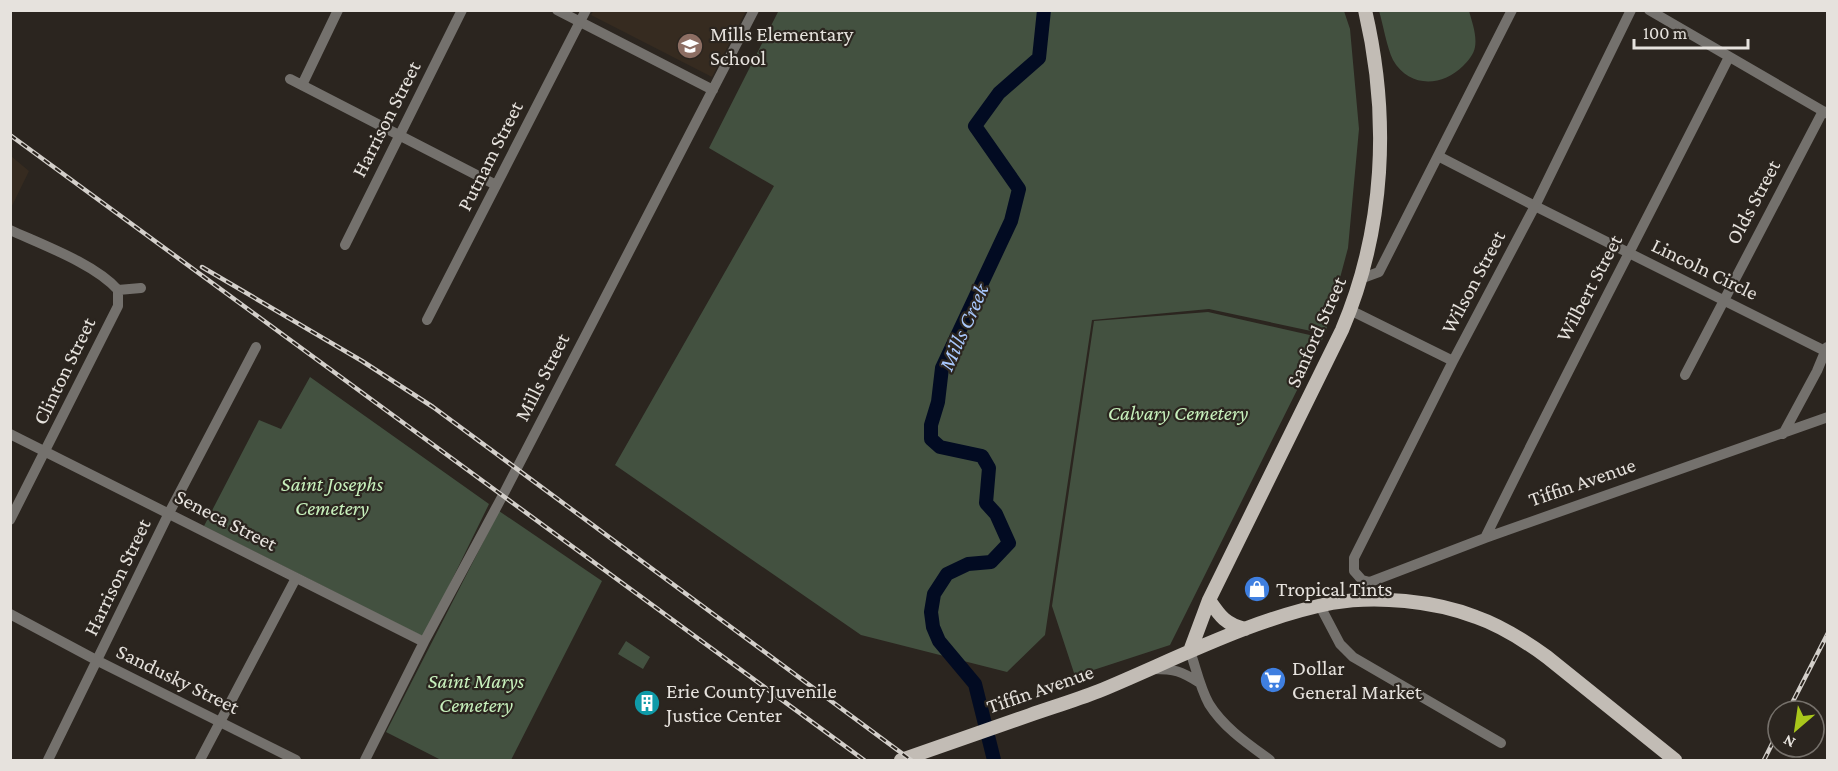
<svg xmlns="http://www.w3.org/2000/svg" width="1838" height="771" font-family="'Crimson Pro',serif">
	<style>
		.built { fill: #362b20 }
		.green { fill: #435140 }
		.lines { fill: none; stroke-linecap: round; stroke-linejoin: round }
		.river { stroke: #020b22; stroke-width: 14 }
		.minor { stroke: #74716d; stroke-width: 10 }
		.major { stroke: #c2bcb5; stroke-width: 14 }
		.rail-casing { stroke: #d3cfca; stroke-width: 4.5 }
		.rail { stroke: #2b251f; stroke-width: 2; stroke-dasharray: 7; stroke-linecap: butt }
		.labels { text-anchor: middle; stroke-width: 4.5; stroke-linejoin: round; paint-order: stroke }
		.poi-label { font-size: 21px; fill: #e6e2dd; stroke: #2b251f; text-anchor: start }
		.street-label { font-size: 21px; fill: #e6e2dd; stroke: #2b251f }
		.park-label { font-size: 21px; font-style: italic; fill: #c7f0bc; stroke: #2b251f }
		.water-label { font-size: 22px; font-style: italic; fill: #a9c8fd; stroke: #2b251f }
	</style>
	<rect width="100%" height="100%" fill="#2b251f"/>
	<!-- built -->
	<path class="built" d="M594 10H746V11L712 77 591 15Z
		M11 156 29 171 11 208Z"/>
	<!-- green -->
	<path class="green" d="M779 10 1344 11 1350 29 1359 129 1348 248 1325 334 1209 309 1092 320 1045 635 1007 672 861 635 615 465 774 186 709 148Z
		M1379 11H1469C1472 22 1477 35 1475 47 1474 54 1468 61 1463 66 1442 87 1409 88 1393 60 1387 48 1383 24 1379 11Z
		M1208 312 1323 338 1170 645 1075 676 1052 606 1094 321Z
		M310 377 489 504 424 637 204 526 259 420 281 429Z
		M499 511 602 581 511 760H441L386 732Z
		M626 641 650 657 643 669 618 654Z"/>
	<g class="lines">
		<!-- river -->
		<path class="river" d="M994 760 975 684 939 641 933 627 931 612 934 594 947 574 968 564 991 562 1009 543 996 514 986 503 989 468 982 456 940 447 931 439V425L938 402 942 368 1011 221 1019 189 975 126 999 93 1039 58 1044 10"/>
		<!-- minor -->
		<path class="minor" d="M557 10 713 90
			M1631 10 1535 206 1453 361 1354 558V571L1362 580 1370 582 1485 538 1828 417
			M1649 10 1828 114
			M290 79 496 185
			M302 85 338 10
			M1438 156 1535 206 1825 351
			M10 230C43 245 95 264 118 290
			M345 245 462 10
			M1360 279 1379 272 1512 10
			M118 290 141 288
			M1350 310 1453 361
			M427 320 586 10
			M1685 375 1823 111
			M10 434 424 642
			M1783 434 1817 371 1827 347
			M10 520 118 306V290
			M1485 538C1564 376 1648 218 1729 57
			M1320 606 1340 644 1353 657 1501 743
			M10 614 98 661 296 760
			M1190 651C1196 668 1200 688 1209 704 1224 728 1248 744 1270 760
			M1153 669C1175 669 1181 671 1200 683
			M48 760 169 513 256 347
			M200 760 296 578
			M365 760 424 642 503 495 754 10"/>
		<!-- major -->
		<path class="major" d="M1209 600C1220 616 1225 624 1245 629
			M1190 651 1209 600 1342 330C1385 229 1390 117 1365 10
			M901 760C944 745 987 730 1030 715 1053 707 1076 700 1099 691 1174 660 1251 619 1332 603 1376 595 1435 601 1476 617 1502 626 1525 641 1547 657L1675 760"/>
		<!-- rail casing -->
		<g class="rail-casing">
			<path id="rail" d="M10 135 864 760
				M202 267 362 361 433 407 911 760
				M1788 711 1828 633
				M1764 760 1778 732"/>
		</g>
		<!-- rail -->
		<use href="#rail" class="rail"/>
	</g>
	<!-- icons -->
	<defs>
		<g id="school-disc" transform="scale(1.35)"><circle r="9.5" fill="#8d6e63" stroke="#2b251f"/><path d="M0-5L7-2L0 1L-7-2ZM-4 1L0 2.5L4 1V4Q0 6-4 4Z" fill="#fff"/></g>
		<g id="shop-disc" transform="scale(1.35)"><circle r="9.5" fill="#3f7fe0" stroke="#2b251f"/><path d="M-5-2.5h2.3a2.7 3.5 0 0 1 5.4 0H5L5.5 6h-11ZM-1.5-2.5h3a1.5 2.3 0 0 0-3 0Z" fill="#fff"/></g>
		<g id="supermarket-disc" transform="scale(1.35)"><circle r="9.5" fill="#3f7fe0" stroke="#2b251f"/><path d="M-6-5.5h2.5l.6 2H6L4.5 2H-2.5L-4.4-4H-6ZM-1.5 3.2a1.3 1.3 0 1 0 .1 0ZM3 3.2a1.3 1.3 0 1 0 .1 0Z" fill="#fff"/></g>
		<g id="building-disc" transform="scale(1.35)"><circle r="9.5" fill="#0f9aa8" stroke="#2b251f"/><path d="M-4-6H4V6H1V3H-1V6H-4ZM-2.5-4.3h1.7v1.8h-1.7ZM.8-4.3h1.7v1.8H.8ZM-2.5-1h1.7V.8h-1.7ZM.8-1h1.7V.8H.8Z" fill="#fff"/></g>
	</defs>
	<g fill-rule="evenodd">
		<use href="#school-disc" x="690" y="46"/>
		<use href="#shop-disc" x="1257" y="589"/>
		<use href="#supermarket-disc" x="1273" y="680"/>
		<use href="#building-disc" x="647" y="703"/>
	</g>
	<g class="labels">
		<!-- poi labels -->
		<g class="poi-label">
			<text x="710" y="41">Mills Elementary<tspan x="710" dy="24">School</tspan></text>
			<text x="1276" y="596">Tropical Tints</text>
			<text x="1292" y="675">Dollar<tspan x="1292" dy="24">General Market</tspan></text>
			<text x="666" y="698">Erie County Juvenile<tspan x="666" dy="24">Justice Center</tspan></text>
		</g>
		<!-- street labels -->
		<g class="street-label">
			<text transform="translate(386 119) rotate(-63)" y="7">Harrison Street</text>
			<text transform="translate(490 156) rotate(-63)" y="7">Putnam Street</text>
			<text transform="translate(1753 202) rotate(-62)" y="7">Olds Street</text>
			<text transform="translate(1705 269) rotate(26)" y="7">Lincoln Circle</text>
			<text transform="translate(1473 282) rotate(-62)" y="7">Wilson Street</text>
			<text transform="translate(1589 288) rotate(-62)" y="7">Wilbert Street</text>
			<text transform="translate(1316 332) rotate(-66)" y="7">Sanford Street</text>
			<text transform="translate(64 371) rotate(-64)" y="7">Clinton Street</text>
			<text transform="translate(542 377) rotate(-63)" y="7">Mills Street</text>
			<text transform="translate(1582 482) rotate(-19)" y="7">Tiffin Avenue</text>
			<text transform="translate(226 520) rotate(27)" y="7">Seneca Street</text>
			<text transform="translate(117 577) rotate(-64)" y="7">Harrison Street</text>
			<text transform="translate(178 679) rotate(26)" y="7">Sandusky Street</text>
			<text transform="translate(1040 689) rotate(-19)" y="7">Tiffin Avenue</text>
		</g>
		<!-- park labels -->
		<g class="park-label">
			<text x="1178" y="420">Calvary Cemetery</text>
			<text x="332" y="491">Saint Josephs<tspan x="332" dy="24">Cemetery</tspan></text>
			<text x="476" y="688">Saint Marys<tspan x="476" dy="24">Cemetery</tspan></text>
		</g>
		<!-- water labels -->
		<g class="water-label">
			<text transform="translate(963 327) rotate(-66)" y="8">Mills Creek</text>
		</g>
	</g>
	<!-- border -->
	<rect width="1838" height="771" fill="none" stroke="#e6e2dd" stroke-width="24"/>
	<!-- north arrow -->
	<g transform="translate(1796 729) rotate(209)"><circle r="28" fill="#2b251f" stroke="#76716b" stroke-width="1.5"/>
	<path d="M0-4.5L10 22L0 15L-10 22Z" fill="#a9c71b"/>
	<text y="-9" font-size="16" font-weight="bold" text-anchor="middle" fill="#e6e2dd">N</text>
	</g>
	<!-- scale -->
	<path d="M1634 39v9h114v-9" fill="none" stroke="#e6e2dd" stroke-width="3"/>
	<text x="1643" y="39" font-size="18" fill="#e6e2dd" stroke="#2b251f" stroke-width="4.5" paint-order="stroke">100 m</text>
</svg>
